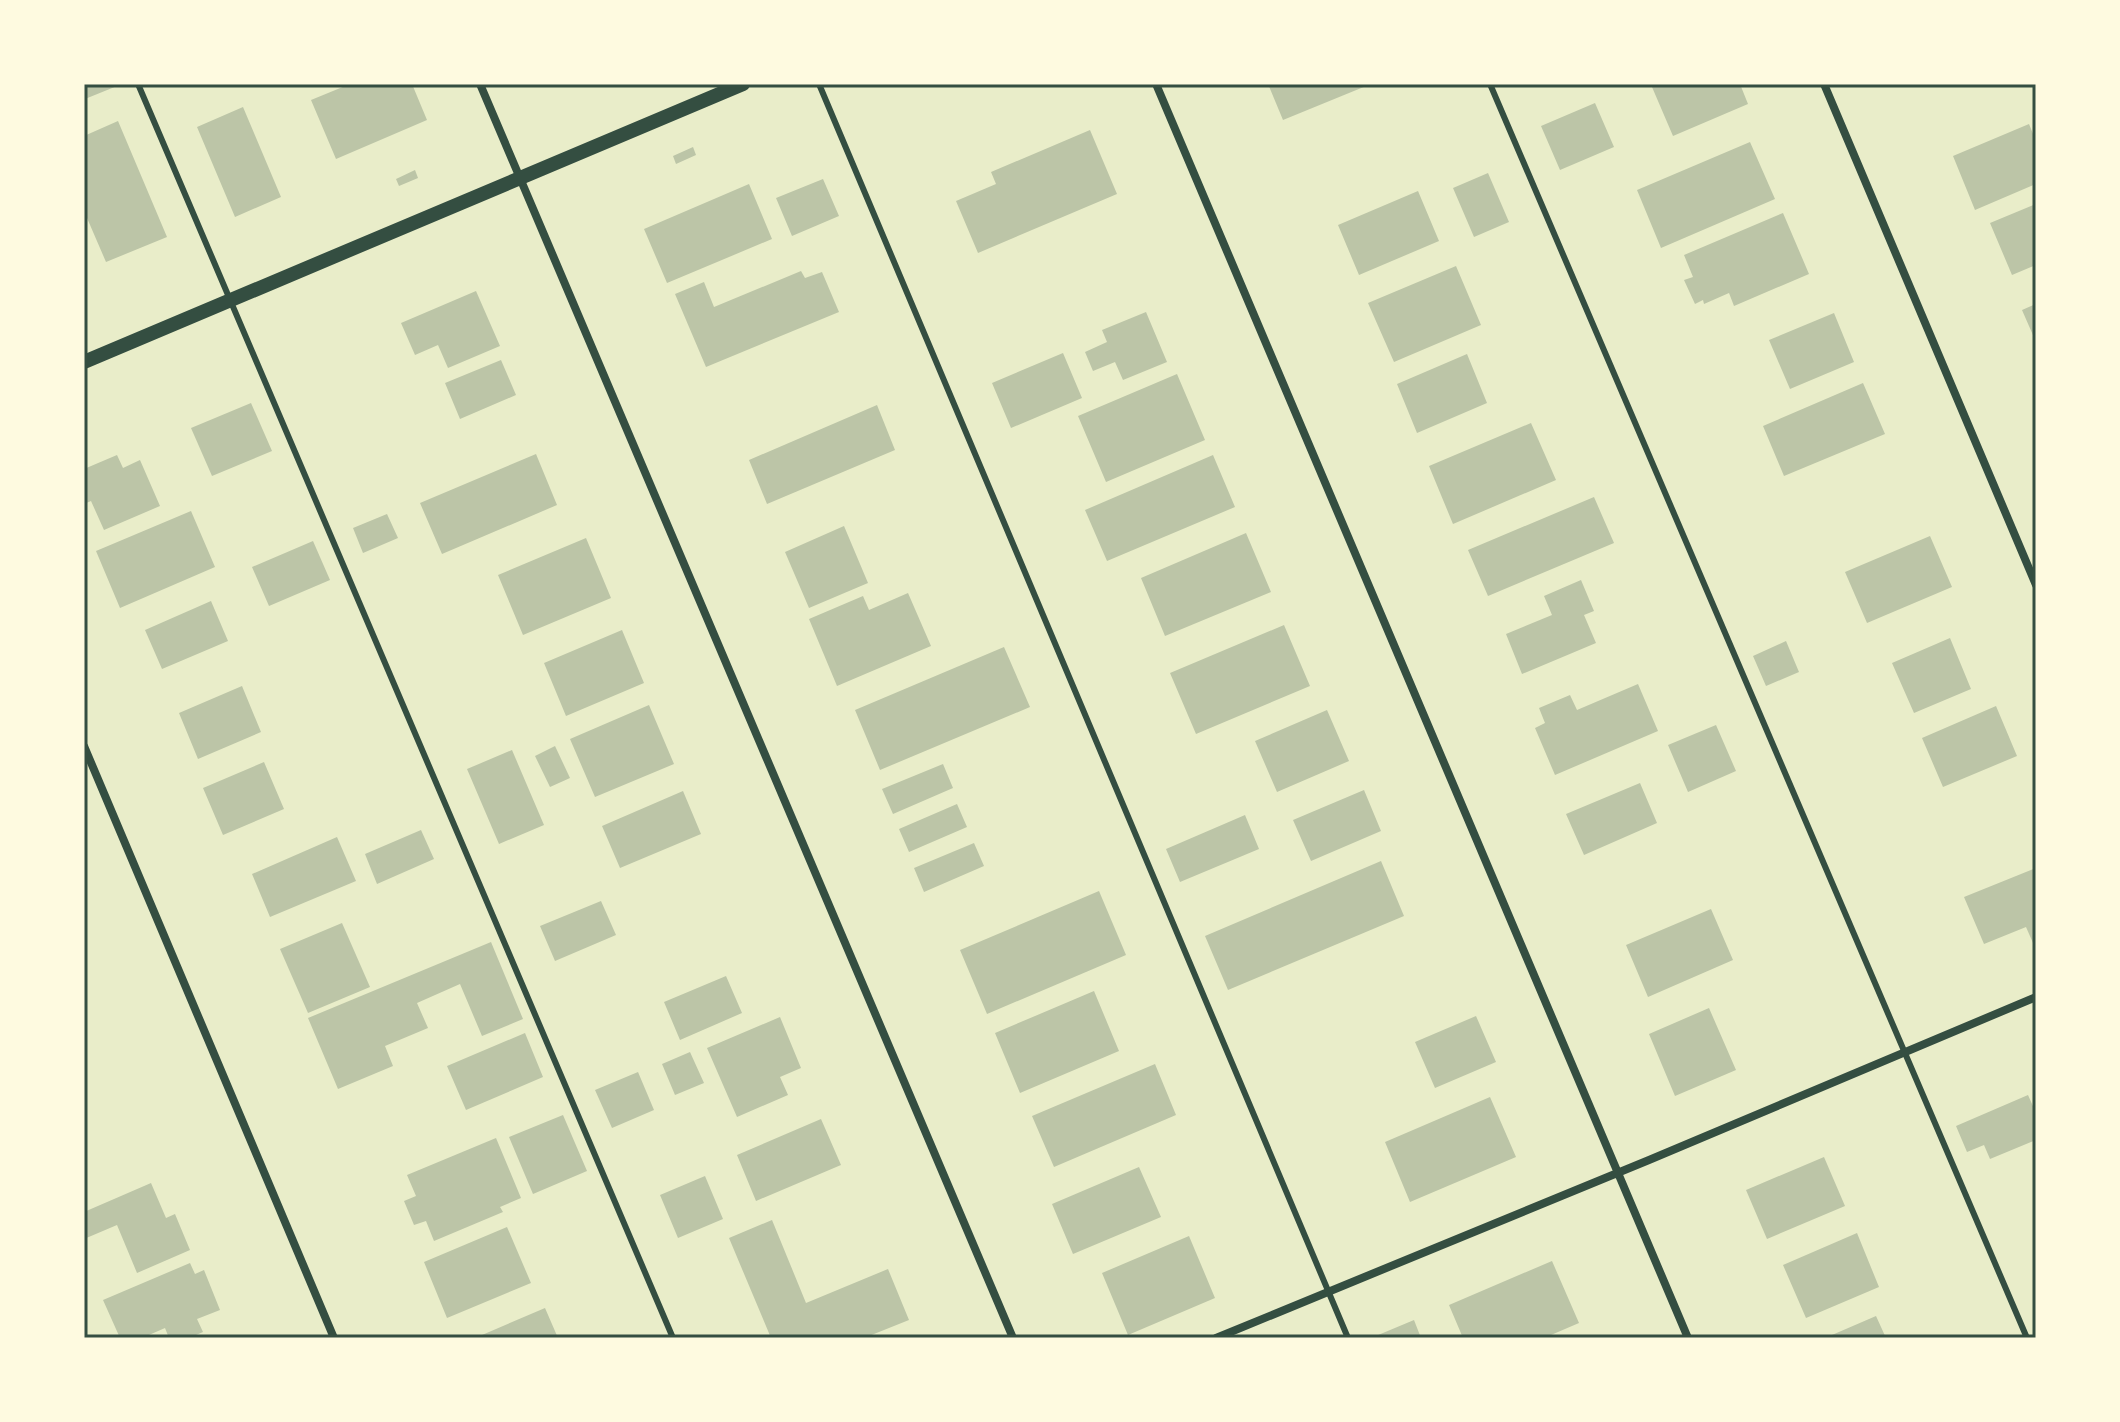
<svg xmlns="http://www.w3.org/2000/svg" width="2120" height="1422" font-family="'Public Sans',sans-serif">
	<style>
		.building { fill: #bcc5a7 }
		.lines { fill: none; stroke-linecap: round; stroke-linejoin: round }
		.service { stroke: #344e41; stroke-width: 6 }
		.minor { stroke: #344e41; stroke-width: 8 }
		.tertiary { stroke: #344e41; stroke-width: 14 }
		.neatline { fill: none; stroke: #344e41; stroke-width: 3 }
	</style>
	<rect width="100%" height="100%" fill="#e9edc9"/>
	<!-- building -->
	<path class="building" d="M84 84H122L85 99Z
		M350 84H412L427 120 336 159 311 100Z
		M1268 84H1371L1283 120Z
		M1659 84H1740L1748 104 1673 136 1652 87Z
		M1595 103 1614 147 1560 170 1541 126Z
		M243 107 281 197 235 217 197 127Z
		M118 121 167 237 106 262 84 211V168L86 167 84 136Z
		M2029 124 2036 141V184L1975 210 1953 156Z
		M1090 130 1117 194 978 253 956 201 996 184 991 172Z
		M1750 142 1775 199 1661 248 1637 190Z
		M693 147 696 155 676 164 673 156Z
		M415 170 418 178 399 186 396 179Z
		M1488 173 1509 222 1474 237 1453 188Z
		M823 179 839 216 792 236 776 198Z
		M749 184 772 239 667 283 644 229Z
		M1418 191 1439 241 1359 275 1338 225Z
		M2036 204V265L2012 275 1990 223Z
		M1783 213 1809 274 1734 306 1729 293 1704 304 1703 300 1695 304 1684 280 1693 277 1684 255Z
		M1456 266 1481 325 1394 362 1368 303Z
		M801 271 805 278 822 272 839 312 706 367 675 294 704 282 714 307Z
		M476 291 500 346 448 368 438 345 415 355 401 323Z
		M2036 304V342L2022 310Z
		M1146 312 1167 362 1123 380 1115 362 1093 371 1085 352 1107 342 1102 330Z
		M1834 313 1854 362 1790 389 1769 340Z
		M1063 353 1082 398 1011 428 992 383Z
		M1467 354 1487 403 1417 433 1397 384Z
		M501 360 516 395 460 419 445 383Z
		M1177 374 1205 440 1106 482 1078 416Z
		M1863 383 1885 434 1784 476 1763 426Z
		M251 403 272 451 212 476 191 428Z
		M877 405 895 450 767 504 749 460Z
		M1531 423 1556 480 1453 524 1429 466Z
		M536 454 557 505 442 554 420 503Z
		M117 455 123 468 140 460 160 506 104 530 91 501 84 504V469Z
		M1213 455 1235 507 1107 561 1085 510Z
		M1594 497 1614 543 1488 596 1468 550Z
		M191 511 215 567 120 608 96 551Z
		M387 514 398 538 363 553 353 528Z
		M844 526 868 583 809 608 785 552Z
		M1246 533 1271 592 1165 636 1141 578Z
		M1930 536 1952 587 1867 623 1845 572Z
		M586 538 611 598 523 635 498 575Z
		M313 541 330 580 269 606 252 567Z
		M1581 580 1594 611 1584 615 1596 643 1522 674 1506 634 1552 615 1544 596Z
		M908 593 931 646 837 686 809 619 863 596 869 610Z
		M211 601 228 641 162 669 145 630Z
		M1284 625 1310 686 1196 734 1170 673Z
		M622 630 644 683 566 716 544 663Z
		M1950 638 1971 689 1914 713 1892 663Z
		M1786 641 1799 672 1766 686 1753 656Z
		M1004 647 1030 707 880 770 855 710Z
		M1638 684 1658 731 1555 775 1535 728 1545 723 1539 708 1570 695 1577 710Z
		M242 686 261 732 198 759 179 713Z
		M649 705 674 764 595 797 570 739Z
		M1996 706 2017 756 1943 787 1922 738Z
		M1327 710 1349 761 1277 792 1255 741Z
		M1716 725 1736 771 1688 792 1668 745Z
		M555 746 570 778 550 787 535 756Z
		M512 750 544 825 499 844 467 769Z
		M264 762 284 809 223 835 203 788Z
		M943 764 953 788 893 814 882 789Z
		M1640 783 1657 823 1584 855 1566 814Z
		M1364 790 1381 831 1311 861 1293 820Z
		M683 791 701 834 620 868 602 826Z
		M957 804 967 827 909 852 899 829Z
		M1245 815 1259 849 1180 882 1166 849Z
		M421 830 434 859 377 884 365 854Z
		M337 837 356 881 270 917 252 874Z
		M974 843 984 866 924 892 914 868Z
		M1381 861 1404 916 1228 990 1205 936Z
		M2036 868V941L2033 943 2026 927 1984 944 1964 897Z
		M1099 891 1126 955 987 1014 960 950Z
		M601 901 616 935 555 961 540 926Z
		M1711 909 1733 960 1648 997 1626 945Z
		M342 923 370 987 308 1013 280 949Z
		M491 942 523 1019 482 1036 460 984 417 1003 428 1028 385 1046 393 1066 338 1089 308 1018Z
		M726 976 742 1013 680 1040 664 1002Z
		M1094 991 1119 1051 1020 1093 995 1033Z
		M1709 1008 1736 1070 1675 1096 1649 1034Z
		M1476 1016 1496 1062 1435 1088 1415 1042Z
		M780 1017 801 1068 780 1077 788 1095 737 1117 707 1048Z
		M525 1033 543 1077 466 1110 447 1066Z
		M690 1052 704 1083 675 1095 662 1064Z
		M1155 1064 1176 1115 1054 1167 1032 1116Z
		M638 1072 654 1110 612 1128 595 1090Z
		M2028 1095 2036 1113V1140L1990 1159 1984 1145 1967 1152 1956 1126Z
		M1490 1097 1516 1157 1410 1202 1385 1142Z
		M563 1115 587 1171 533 1194 509 1137Z
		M821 1119 841 1165 756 1201 737 1155Z
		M496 1138 521 1198 500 1207 503 1212 434 1241 426 1221 414 1225 404 1201 416 1196 407 1175Z
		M1824 1157 1845 1206 1767 1239 1746 1190Z
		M1139 1167 1161 1217 1073 1254 1052 1204Z
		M705 1176 723 1219 678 1238 660 1195Z
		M151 1183 166 1218 175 1214 190 1250 137 1273 117 1225 84 1239V1212Z
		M772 1220 806 1303 888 1269 909 1320 864 1338H771L729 1238Z
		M507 1227 531 1283 447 1318 424 1262Z
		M1857 1233 1879 1287 1806 1318 1783 1265Z
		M1189 1236 1215 1298 1128 1335 1102 1273Z
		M1552 1261 1579 1323 1544 1338H1463L1449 1305Z
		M190 1263 195 1274 204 1270 220 1310 197 1319 203 1332 189 1338H169L165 1328 142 1338H120L103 1300Z
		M545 1308 558 1338H475Z
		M1876 1316 1886 1338H1825Z
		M1414 1320 1421 1338H1371Z"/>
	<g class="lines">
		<!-- service -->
		<path class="service" d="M138 84 673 1338
			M819 84 1348 1338
			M1490 84 2027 1338"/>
		<!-- minor -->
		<path class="minor" d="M480 84 1013 1338
			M1156 84 1688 1338
			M1824 84 2036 585
			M84 746 334 1338
			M1216 1338 1649 1160 2036 997"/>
		<!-- tertiary -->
		<path class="tertiary" d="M84 362 743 84"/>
	</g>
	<!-- border -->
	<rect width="2120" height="1422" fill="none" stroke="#fefae0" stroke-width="172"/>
	<rect x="86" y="86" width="1948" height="1250" class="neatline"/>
</svg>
